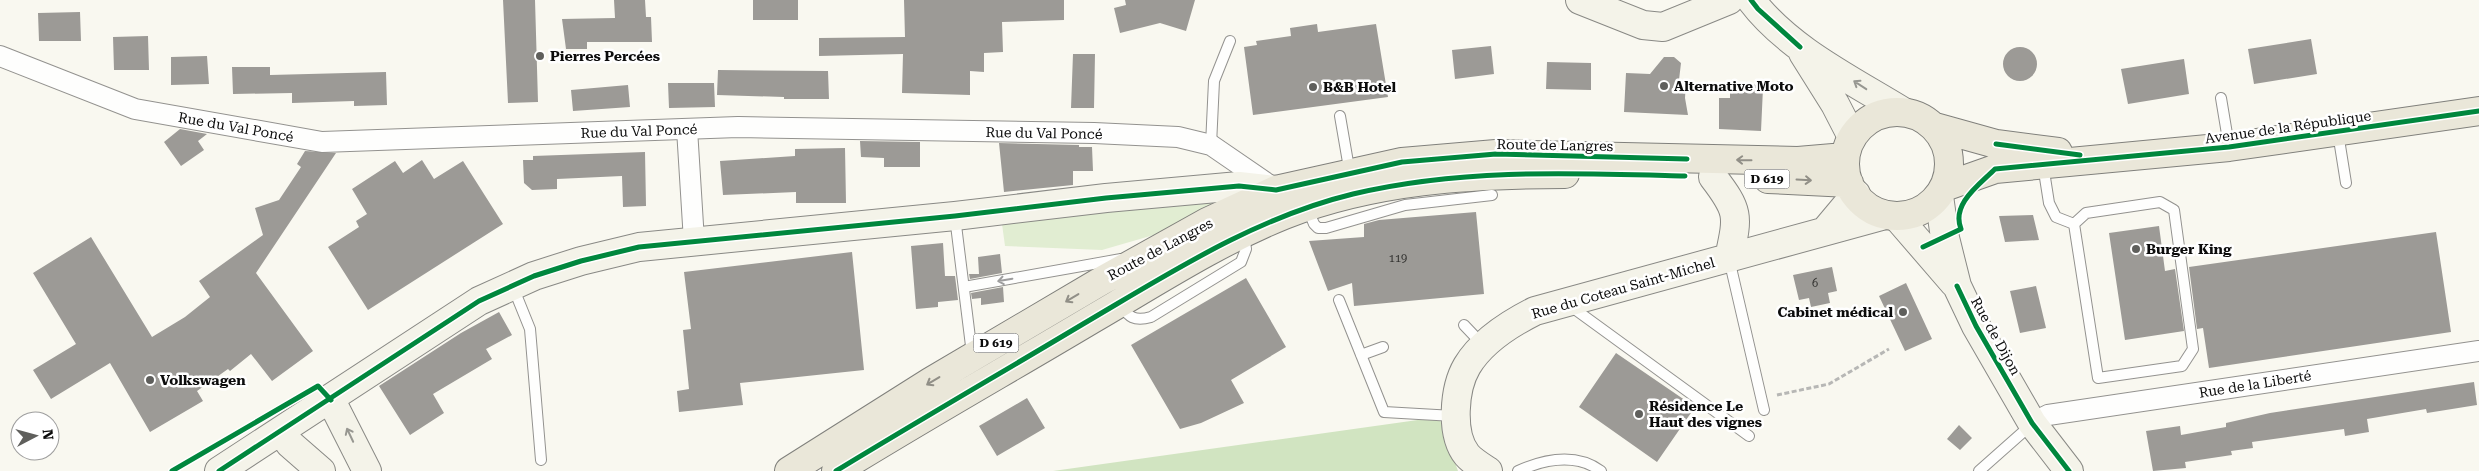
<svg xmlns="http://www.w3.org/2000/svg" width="2479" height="471" font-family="'Roboto Serif',serif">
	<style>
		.green { fill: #e1edd2 }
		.forest { fill: #d1e4c1 }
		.building { fill: #9c9a96 }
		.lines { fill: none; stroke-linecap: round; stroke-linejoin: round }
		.lane-casing { stroke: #93928f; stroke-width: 12 }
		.street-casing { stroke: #93928f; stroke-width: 22 }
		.secondary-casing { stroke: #898985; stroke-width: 30 }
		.primary-casing { stroke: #80807c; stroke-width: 30 }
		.path { stroke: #b7b7b5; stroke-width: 3; stroke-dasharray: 5 2.5; stroke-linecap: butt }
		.lane { stroke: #fefefd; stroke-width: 10 }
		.street { stroke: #fefefd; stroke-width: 20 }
		.secondary { stroke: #f4f3e9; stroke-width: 28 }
		.primary { stroke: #eae7d9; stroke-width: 28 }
		.cycleway-casing { stroke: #fff; stroke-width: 8 }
		.cycleway { stroke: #00873e; stroke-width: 5 }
		.oneway { stroke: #979791 }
		.oneway2 { stroke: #918f87 }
		.oneway3 { stroke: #9d9d9d }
		.poi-dot { fill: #5f5f5c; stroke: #fff; stroke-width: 2 }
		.labels { text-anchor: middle; stroke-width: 5; stroke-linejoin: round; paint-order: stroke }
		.number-label { font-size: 11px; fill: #30302e }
		.shield { fill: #fff; stroke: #555; stroke-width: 1 }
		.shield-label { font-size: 12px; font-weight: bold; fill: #0c0c0c }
		.poi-label { font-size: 14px; font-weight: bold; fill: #0c0c0c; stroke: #fff; text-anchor: start }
		.street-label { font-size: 14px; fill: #0c0c0c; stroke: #fff }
	</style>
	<rect width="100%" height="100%" fill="#f9f8f0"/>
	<!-- green -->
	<path class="green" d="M1223 195 1225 205 1171 230 1102 250 1005 246 1002 224 1137 201Z"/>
	<!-- forest -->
	<path class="forest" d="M1439 417 1458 471H1053Z"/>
	<!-- building -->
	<path class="building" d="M503 0H535L538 102 508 103Z
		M614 0H645L646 17H651L652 42H587V49H566L562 19 615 18Z
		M753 0H798V20H753Z
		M904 0H1064V20L1002 22 1003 52 984 53V72L970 71V95L902 93 903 54 819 56V38L905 37Z
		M1125 0H1195L1186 31 1160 23 1120 33 1114 8 1126 5Z
		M80 12 81 41H39L38 13Z
		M1317 24 1318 32 1376 24 1388 97 1253 115 1244 47 1257 45 1256 41 1291 36 1290 28Z
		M148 36 149 70H114L113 37Z
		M2311 39 2317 74 2254 84 2248 49Z
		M1491 46 1494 74 1455 79 1452 50Z
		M2003 64a17 17 0 1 1 34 0a17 17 0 1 1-34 0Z
		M1073 54H1095L1094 108H1071Z
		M207 56 209 84 171 85V57Z
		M1664 57H1674L1681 63 1679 80 1686 81 1685 98 1688 115 1624 112 1626 73 1650 74Z
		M2184 59 2189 94 2128 104 2121 69Z
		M1547 62 1591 63V90L1546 89Z
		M232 67H270V75L386 72 387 105 354 106V101L292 103V93L233 94Z
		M718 70 828 71 829 99H784V97L717 95Z
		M668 83H714L715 107 669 108Z
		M1753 84 1763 88 1761 131 1719 129V98H1730V85Z
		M628 85 630 107 573 111 571 90Z
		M180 129 207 134 198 141 204 150 181 166 164 142Z
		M860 141 920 142V167H884V158L861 157Z
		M999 143 1079 145V147H1092L1093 171H1073V185L1004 192Z
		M845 148 846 203H796V192L723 195 720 161 795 156V149Z
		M305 151 336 153 256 273 313 351 272 381 251 354 230 371 228 369 197 391 203 401 150 432 110 363 51 399 33 370 76 344 33 273 91 237 152 337 185 317 210 297 199 281 263 235 255 208 279 200 301 167 297 164Z
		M645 152 646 206 623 207 622 176 557 179V189L532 190 524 183 523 160H533V156Z
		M422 160 434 179 463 161 503 224 368 310 328 247 359 227 356 221 367 214 352 189 395 161 403 173Z
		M1476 212 1484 294 1354 306 1352 283 1328 291 1309 241 1364 237V224L1379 220Z
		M2033 215 2039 240 2005 242 1999 216Z
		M2159 226 2165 271 2175 269 2184 331 2125 340 2109 233Z
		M2436 232 2451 332 2209 368 2203 328 2197 329 2189 267Z
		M943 243 945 276H955L958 300 938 302V307L916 309 911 246Z
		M852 252 864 370 740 383 743 405 679 412 677 391 689 389 683 330 691 329 684 272Z
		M1000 254 1002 273 970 279 969 274H979L978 257Z
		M1832 267 1837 291 1828 293 1830 303 1811 307 1809 298 1799 300 1793 275Z
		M1246 278 1286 347 1231 380 1244 403 1201 423 1180 429 1131 345Z
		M1906 283 1932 339 1905 351 1879 296Z
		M2036 286 2046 328 2020 333 2010 291Z
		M1003 287 1004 302 981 305V298L972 299 971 293Z
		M499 312 512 335 486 349 492 359 433 394 444 413 410 435 379 386 461 333Z
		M1616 353 1695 407 1657 462 1579 407Z
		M2474 382 2477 405 2427 413 2426 409 2367 419 2369 432 2345 436 2344 429 2252 442 2253 448 2231 451 2232 455 2185 462 2186 468 2153 471 2146 431 2180 426 2181 435 2226 427V423L2270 413Z
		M1027 398 1045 428 997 456 979 426Z
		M1959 425 1972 438 1960 450 1947 439Z"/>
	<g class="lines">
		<!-- lane casing -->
		<g class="lane-casing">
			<path id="lane" d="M2221 98 2229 146
				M1340 116 1350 174
				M2338 133 2346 183
				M1211 145 1214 81 1230 41
				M2043 165 2049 203 2056 217 2074 224 2098 378 2182 366 2193 349 2174 210 2160 202 2086 213 2074 224
				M1307 207 1314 224 1318 228H1326L1405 205 1492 195
				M955 217 972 354
				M1729 259 1764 410
				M513 287 530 329 541 460
				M964 287 1121 259
				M1339 300 1384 412 1454 416
				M1119 304C1129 317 1134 322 1151 317L1241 262 1246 249 1244 235
				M1569 305 1749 436
				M1464 325 1483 345
				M1361 355 1383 347
				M1518 471C1545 459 1576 453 1601 471
				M1979 471 2032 424"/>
		</g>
		<!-- street casing -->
		<g class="street-casing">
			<path id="street" d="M0 56 135 109 322 142 738 127 1094 133 1178 137 1211 145 1275 189
				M687 129 694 241
				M2032 423 2048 415 2479 351"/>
		</g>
		<!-- secondary casing -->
		<g class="secondary-casing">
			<path id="secondary" d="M1580 0 1643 25 1663 27 1729 0
				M1751 0C1788 49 1850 79 1902 111
				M1803 53 1835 104 1852 137
				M1713 177C1740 212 1738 216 1729 258
				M1939 196 1945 238 1957 286 1976 326 2032 423 2069 471
				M1897 217 1954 283
				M1825 231 1856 194
				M331 400 367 471
				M281 431 290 444 321 471
				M219 471 479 301 534 276 581 261 639 247 955 216 1106 198 1239 186 1276 190
				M1488 471C1482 467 1472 461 1467 455 1450 434 1454 388 1467 366 1482 341 1509 324 1535 311L1885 215"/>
		</g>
		<!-- primary casing -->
		<g class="primary-casing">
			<path id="primary" d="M1845 164a52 52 0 1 1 104 0a52 52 0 1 1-104 0Z
				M1935 127 1996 144 2058 152
				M1768 179 1849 183
				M1944 187 1995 169 2229 147 2479 111
				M789 471 930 382 1103 280 1207 222 1276 190 1402 162 1496 154 1798 161 1845 157
				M836 471C920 419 1005 371 1089 321 1153 284 1215 243 1284 215 1373 180 1470 174 1565 174"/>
		</g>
		<!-- path -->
		<path class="path" d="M1777 395 1829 384 1889 349"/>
		<!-- lane -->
		<use href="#lane" class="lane"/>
		<!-- street -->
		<use href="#street" class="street"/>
		<!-- secondary -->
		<use href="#secondary" class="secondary"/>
		<!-- primary -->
		<use href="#primary" class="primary"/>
		<!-- cycleway casing -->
		<g class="cycleway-casing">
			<path id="cycleway" d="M1751 0 1758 9 1800 47
				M1996 144 2080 155
				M1923 247 1961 229C1951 204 1979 185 1995 169L2229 147 2479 111
				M1957 286 1976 326 2032 423 2069 471
				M172 471 318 386 331 400
				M219 471 479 301 534 276 581 261 639 247 955 216 1106 198 1239 186 1276 190 1402 162 1496 154 1687 159
				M836 471C918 421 1001 373 1083 324 1170 273 1254 218 1353 194 1462 168 1574 173 1685 176"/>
		</g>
		<!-- cycleway -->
		<use href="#cycleway" class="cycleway"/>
	</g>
	<!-- one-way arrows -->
	<defs><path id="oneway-shaft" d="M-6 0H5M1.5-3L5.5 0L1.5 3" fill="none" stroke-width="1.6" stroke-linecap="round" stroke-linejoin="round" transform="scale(1.25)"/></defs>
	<g class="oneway">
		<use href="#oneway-shaft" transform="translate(1860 85) rotate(-147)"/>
		<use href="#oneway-shaft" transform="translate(350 435) rotate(-115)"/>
	</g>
	<g class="oneway2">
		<use href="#oneway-shaft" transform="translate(1744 160) rotate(-179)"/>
		<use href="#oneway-shaft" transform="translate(1804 180) rotate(3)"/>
		<use href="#oneway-shaft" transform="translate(1072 298) rotate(149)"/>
		<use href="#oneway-shaft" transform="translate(933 381) rotate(149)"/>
	</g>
	<use class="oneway3" href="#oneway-shaft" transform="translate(1005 280) rotate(170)"/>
	<!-- markers -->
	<g class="poi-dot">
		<circle cx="540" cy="56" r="5"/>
		<circle cx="1664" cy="86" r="5"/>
		<circle cx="1313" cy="87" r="5"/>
		<circle cx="2136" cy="249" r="5"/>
		<circle cx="1903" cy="312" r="5"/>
		<circle cx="150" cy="380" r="5"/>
		<circle cx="1639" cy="414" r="5"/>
	</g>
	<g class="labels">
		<!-- number labels -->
		<g class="number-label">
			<text x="1398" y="262">119</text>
			<text x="1815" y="287">6</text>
		</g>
		<!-- shield labels -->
		<g class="shield">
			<rect x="1744.5" y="169.5" width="45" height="19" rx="4"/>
			<rect x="973.5" y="333.5" width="45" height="19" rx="4"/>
		</g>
		<g class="shield-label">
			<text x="1767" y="183">D 619</text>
			<text x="996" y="347">D 619</text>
		</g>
		<!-- poi labels -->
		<g class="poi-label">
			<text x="550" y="61">Pierres Percées</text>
			<text x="1674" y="91">Alternative Moto</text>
			<text x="1323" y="92">B&amp;B Hotel</text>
			<text x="2146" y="254">Burger King</text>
			<text x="1893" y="317" text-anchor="end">Cabinet médical</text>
			<text x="160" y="385">Volkswagen</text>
			<text x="1649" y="411">Résidence Le<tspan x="1649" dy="16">Haut des vignes</tspan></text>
		</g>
		<!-- street labels -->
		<g class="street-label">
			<text transform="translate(236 127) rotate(10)" y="5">Rue du Val Poncé</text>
			<text transform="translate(2288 127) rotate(-8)" y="5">Avenue de la République</text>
			<text transform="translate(639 131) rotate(-2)" y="5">Rue du Val Poncé</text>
			<text transform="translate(1044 133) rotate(1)" y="5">Rue du Val Poncé</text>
			<text transform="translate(1555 145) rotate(1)" y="5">Route de Langres</text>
			<text transform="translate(1160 249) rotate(-28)" y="5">Route de Langres</text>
			<text transform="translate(1623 288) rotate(-16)" y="5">Rue du Coteau Saint-Michel</text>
			<text transform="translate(1996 336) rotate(61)" y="5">Rue de Dijon</text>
			<text transform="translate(2255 384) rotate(-9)" y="5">Rue de la Liberté</text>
		</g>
	</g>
	<!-- north arrow -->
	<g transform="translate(35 436) rotate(84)"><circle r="24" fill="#ffffff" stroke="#9e9e9e"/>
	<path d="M0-4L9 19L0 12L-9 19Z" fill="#5f5f5c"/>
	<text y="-8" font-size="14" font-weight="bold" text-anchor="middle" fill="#0c0c0c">N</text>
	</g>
</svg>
